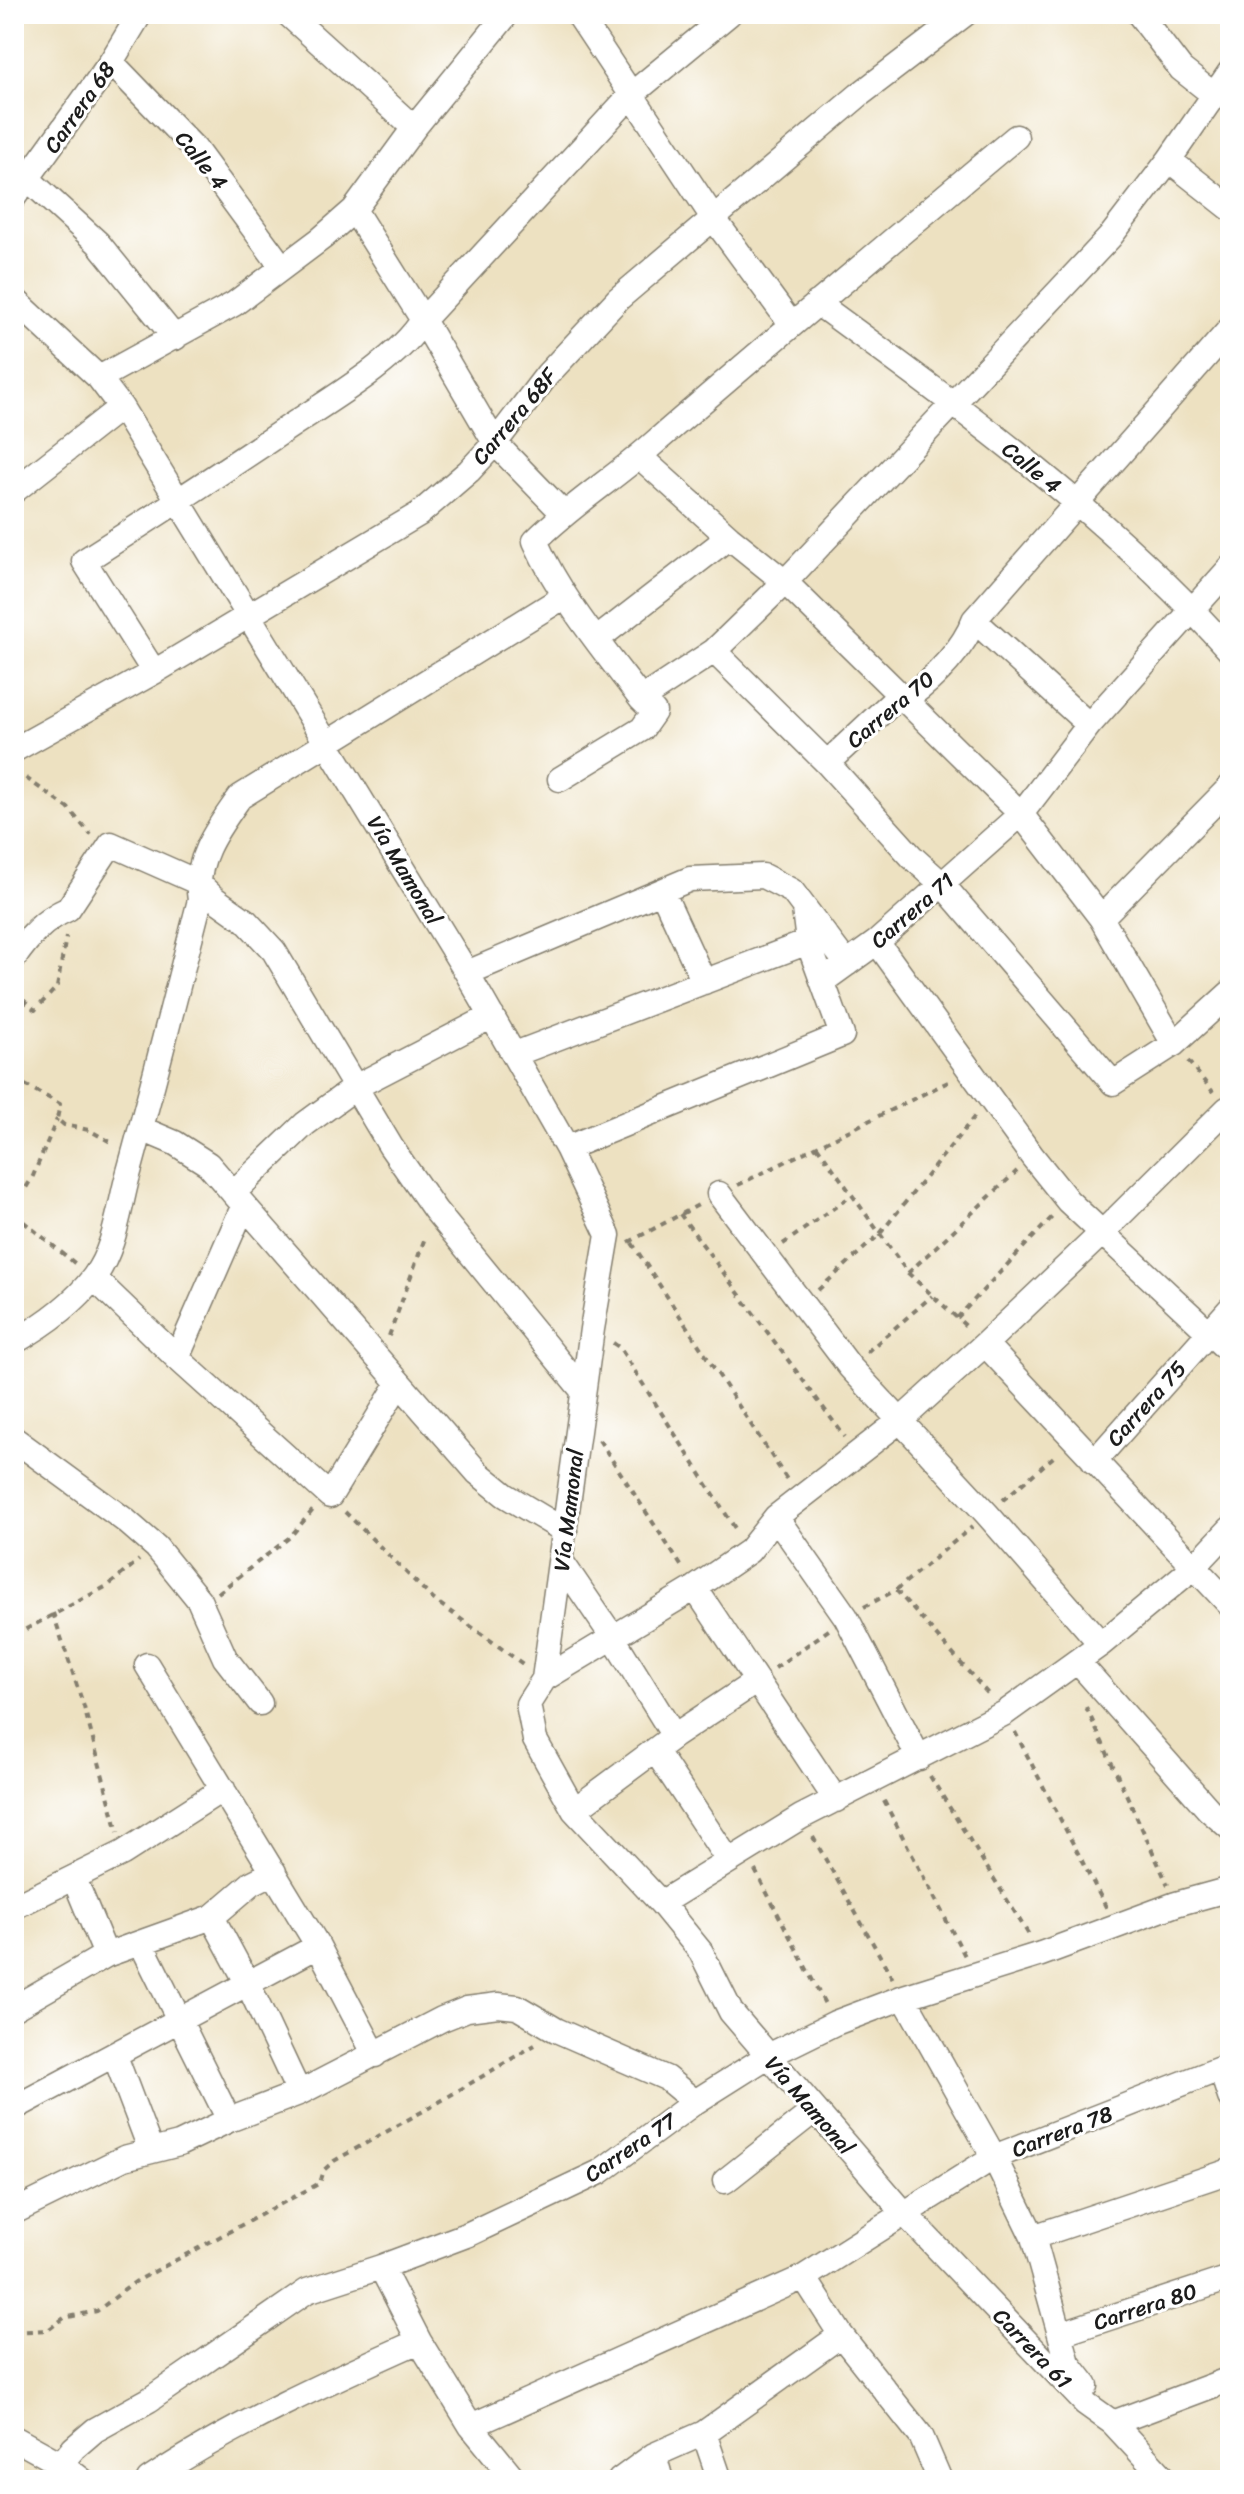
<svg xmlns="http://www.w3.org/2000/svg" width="1244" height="2494" font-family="Sriracha,sans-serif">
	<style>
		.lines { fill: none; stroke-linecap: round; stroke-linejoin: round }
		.minor-casing { stroke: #847e6e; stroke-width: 27 }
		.path { stroke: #847e6e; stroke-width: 4; stroke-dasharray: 6 6; stroke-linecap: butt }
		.minor { stroke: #fff; stroke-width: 24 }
		.labels { text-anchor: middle; stroke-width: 6; stroke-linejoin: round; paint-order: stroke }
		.street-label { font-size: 22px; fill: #1c1c1c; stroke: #fff }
	</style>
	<rect width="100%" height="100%" fill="#fff"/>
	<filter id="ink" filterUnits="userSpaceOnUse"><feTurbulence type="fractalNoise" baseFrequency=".0125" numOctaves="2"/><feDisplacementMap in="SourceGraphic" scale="16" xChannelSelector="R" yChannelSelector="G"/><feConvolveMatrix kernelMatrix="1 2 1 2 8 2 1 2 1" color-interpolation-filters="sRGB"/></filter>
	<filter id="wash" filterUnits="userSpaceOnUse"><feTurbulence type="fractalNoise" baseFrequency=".006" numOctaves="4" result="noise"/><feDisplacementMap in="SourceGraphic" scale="32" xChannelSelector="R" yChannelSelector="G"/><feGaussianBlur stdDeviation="1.8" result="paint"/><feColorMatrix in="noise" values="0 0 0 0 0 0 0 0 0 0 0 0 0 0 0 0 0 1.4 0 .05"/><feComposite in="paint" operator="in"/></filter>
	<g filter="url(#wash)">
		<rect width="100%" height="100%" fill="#ede1c1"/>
	</g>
	<g filter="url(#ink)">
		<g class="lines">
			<!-- minor casing -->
			<g class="minor-casing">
				<path id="minor" d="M288 14 414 128
					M578 14 714 219 791 324
					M1139 14 1181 69 1214 95
					M111 62 195 149 282 267
					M1169 160 1230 208
					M29 180 98 243 175 338
					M14 197 111 62 140 14
					M354 210 423 320 495 443 563 513
					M14 299 99 378 121 407 467 973 567 1148 608 1235 592 1329 544 1679 528 1704 535 1740 574 1810 661 1903 701 1952 731 2012 904 2213 1085 2403 1113 2423 1166 2480
					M817 303C962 409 1110 516 1230 651
					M99 378 234 304 322 238 354 210 414 128 507 14
					M639 456 729 537 785 582 1021 814 1101 918 1174 1044
					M14 491 121 407
					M974 620 1089 725
					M596 640 729 537
					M714 651 827 763 912 857 942 884 1113 1083 1174 1044 1230 993
					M154 672 84 561C155 516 225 470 295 423 333 398 400 358 423 320L632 94 729 14
					M641 699 714 651 785 582 1110 237 1169 160 1230 72
					M14 750 154 672 419 514 469 471 495 443 547 375 618 299 859 95 965 14
					M827 763 900 695H911C935 678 964 648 974 620L1230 329
					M560 779 642 729 654 712 641 699C603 649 561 599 535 541 572 504 615 478 653 444 773 340 895 238 1016 137
					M662 891 704 982
					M1101 918 1230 787
					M877 942 1032 1156 1068 1201 1230 1352
					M14 958C29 937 43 920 68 909L111 844 197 882 215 899 246 921 274 951 391 1147 435 1210 583 1391
					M467 973 690 879 763 876 792 891 847 964
					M823 981 877 942 1021 814 1089 725 1230 568
					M515 1054 808 942
					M142 1129 175 1143 208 1164 478 1473 505 1495 565 1531
					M567 1148 842 1035 808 942 804 909
					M233 1193 305 1124 357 1086 492 1016
					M719 1194 850 1367 987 1514 1101 1644
					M94 1278 177 1358 330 1496 399 1383
					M14 1342C44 1325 73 1305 94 1277 114 1251 119 1210 127 1179 153 1086 176 993 200 900 193 860 218 828 240 797L565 596
					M985 1344 1230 1605
					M177 1358 243 1207
					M14 1439 126 1521 156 1547 199 1600 225 1658 260 1703
					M1094 1462 1230 1309
					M776 1517 846 1617 919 1758
					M561 1561 612 1636 674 1736
					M695 1588 836 1800
					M1078 1662 1209 1810 1230 1828
					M147 1665 318 1946 375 2055
					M544 1679 695 1588 749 1551 776 1517 901 1420 985 1344 1102 1233 1227 1109
					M655 1750 728 1860
					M574 1810 674 1736 757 1681
					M74 1878 106 1955
					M661 1903 801 1817 1005 1713 1101 1644 1194 1567 1230 1529
					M14 1907 123 1853 223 1789
					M212 1917 248 1984 299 2093
					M141 1943 229 2120
					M904 1997 994 2157 1033 2237 1068 2363 1086 2386
					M14 2008 106 1955 212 1917 252 1883 274 1872
					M115 2056 151 2151
					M1221 2069 1230 2097
					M14 2108 318 1946
					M725 2181 815 2110
					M14 2212 124 2158 179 2144 229 2120 299 2093 442 2019 467 2009 498 2005 517 2007 556 2030 666 2078 695 2102
					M1033 2237 1230 2171
					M381 2267 419 2341 471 2426 515 2480
					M804 2277 841 2335 921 2436 940 2480
					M1060 2334 1230 2278
					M1113 2423 1230 2379
					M471 2426 804 2277 994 2157 1230 2065
					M704 2433 720 2480
					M14 2438 61 2464 82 2480
					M654 2455 661 2480
					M47 2480 74 2448 95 2430 149 2400 307 2291 381 2267 469 2234 600 2172 695 2102 768 2056 835 2023 904 1997 1041 1954 1176 1904 1230 1889
					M149 2480C234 2424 327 2382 419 2341
					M620 2480 654 2455 704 2433 841 2335"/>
			</g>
			<!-- path -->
			<path class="path" d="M16 771 68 808 91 835
				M14 992 35 1010 57 987 66 937
				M1188 1061 1213 1092
				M14 1079 60 1104 57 1119 64 1125 89 1130 114 1144
				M817 1146 908 1273 968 1328
				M738 1185 950 1081
				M14 1208 33 1176 57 1119
				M14 1214 77 1265
				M680 1214 845 1437
				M629 1242 702 1203
				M632 1243 788 1481
				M783 1244 851 1196
				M908 1273 1017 1171
				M818 1290 879 1235 975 1116
				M957 1318 1054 1215
				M389 1336 426 1235
				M613 1343 620 1348 738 1533
				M867 1352 932 1296
				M599 1440 684 1570
				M1003 1500 1057 1454
				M345 1512 433 1599 523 1664
				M896 1590 990 1696
				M218 1593 290 1537 313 1510
				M864 1607 896 1590 972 1527
				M53 1613 84 1707 118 1832
				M14 1647 15 1635 109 1585 139 1560
				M775 1668 830 1629
				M1086 1707 1168 1885
				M1015 1732 1107 1909
				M930 1776 1029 1935
				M884 1801 965 1956
				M813 1837 893 1979
				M755 1870 825 2004
				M14 2332 48 2330 64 2318 97 2311 135 2282 320 2183 324 2170 334 2161 434 2105 535 2045"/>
			<!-- minor -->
			<use href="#minor" class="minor"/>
		</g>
	</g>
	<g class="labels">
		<!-- street labels -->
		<g class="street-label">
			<text transform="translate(79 107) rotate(-55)" y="8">Carrera 68</text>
			<text transform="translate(202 160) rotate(51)" y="8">Calle 4</text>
			<text transform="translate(514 416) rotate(-50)" y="8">Carrera 68F</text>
			<text transform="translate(1032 467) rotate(39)" y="8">Calle 4</text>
			<text transform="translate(890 709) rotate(-40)" y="8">Carrera 70</text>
			<text transform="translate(405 870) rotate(59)" y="8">Vía Mamonal</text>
			<text transform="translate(912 910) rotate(-41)" y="8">Carrera 71</text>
			<text transform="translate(1146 1403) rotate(-48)" y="8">Carrera 75</text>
			<text transform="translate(568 1510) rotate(-83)" y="8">Vía Mamonal</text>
			<text transform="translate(810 2105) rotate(49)" y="8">Vía Mamonal</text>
			<text transform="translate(1062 2131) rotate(-21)" y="8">Carrera 78</text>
			<text transform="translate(630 2147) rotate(-34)" y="8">Carrera 77</text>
			<text transform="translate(1145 2306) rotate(-18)" y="8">Carrera 80</text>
			<text transform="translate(1033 2348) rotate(46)" y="8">Carrera 61</text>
		</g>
	</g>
	<!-- margin -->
	<rect width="1244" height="2494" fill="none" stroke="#fff" stroke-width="48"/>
</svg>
